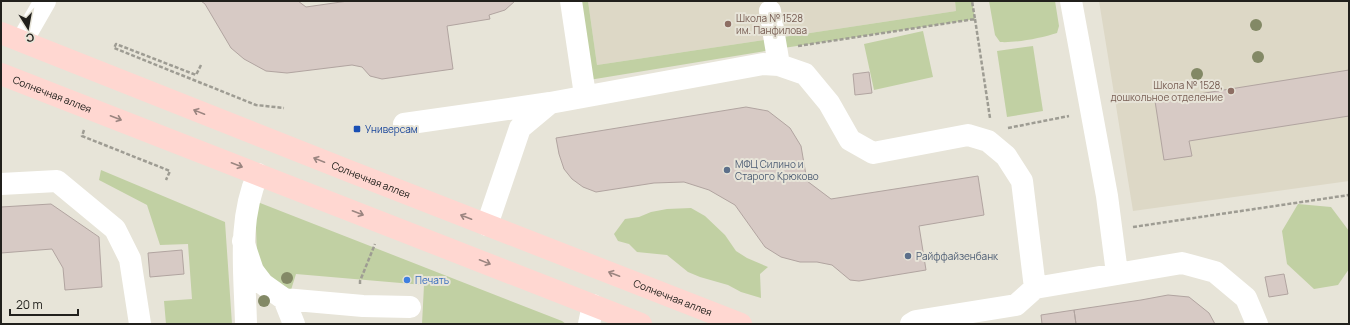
<svg xmlns="http://www.w3.org/2000/svg" width="1350" height="325" font-family="Manrope,sans-serif">
	<style>
		.built { fill: #ddd8c6 }
		.green { fill: #c1d0a3 }
		.building { fill: #d7cac5; stroke: #b1a4a0 }
		.lines { fill: none; stroke-linecap: round; stroke-linejoin: round }
		.path { stroke: #9e9c93; stroke-width: 2.5; stroke-dasharray: 4 2; stroke-linecap: butt }
		.minor { stroke: #fff; stroke-width: 22 }
		.major { stroke: #ffd7d1; stroke-width: 22 }
		.tree { fill: #838966 }
		.oneway { stroke: #9b8580 }
		.education-dot { fill: #8d6e63; stroke: #e7e4d8; stroke-width: 1.5 }
		.transit-dot { fill: #1a4fb4; stroke: #e7e4d8; stroke-width: 1.5 }
		.service-dot { fill: #5c6f8a; stroke: #e7e4d8; stroke-width: 1.5 }
		.shop-dot { fill: #3f7fe0; stroke: #e7e4d8; stroke-width: 1.5 }
		.labels { text-anchor: middle; stroke-width: 4; stroke-linejoin: round; paint-order: stroke }
		.education-label { font-size: 10px; fill: #785e54; stroke: #e7e4d8; text-anchor: start }
		.street-label { font-size: 10px; fill: #21201c; stroke: #e7e4d8 }
		.transit-label { font-size: 10px; fill: #164399; stroke: #e7e4d8; text-anchor: start }
		.service-label { font-size: 10px; fill: #4e5e75; stroke: #e7e4d8; text-anchor: start }
		.shop-label { font-size: 10px; fill: #366cbe; stroke: #e7e4d8; text-anchor: start }
	</style>
	<rect width="100%" height="100%" fill="#e7e4d8"/>
	<!-- built -->
	<path class="built" d="M588 1H955L956 11 597 65Z
		M1099 1H1349V181L1133 211Z"/>
	<!-- green -->
	<path class="green" d="M571 1H588L597 65 956 11 955 1H972L975 19 777 49 583 81Z
		M989 1H1055L1059 26 1057 33C1041 38 1017 43 1000 42L995 35Z
		M923 31 933 77 874 90 864 44Z
		M1033 46 1043 111 1007 117 997 51Z
		M101 170 225 222 232 324H166L164 301 192 299 188 244 160 245 147 205 99 180Z
		M255 201 562 321 566 324H422L424 285 296 274 291 290 270 278 257 256Z
		M1298 204 1331 207 1349 231V269L1338 285 1314 289 1287 264 1282 231Z
		M691 208 705 216 725 235 736 251 747 258 768 267 760 274 761 298 741 292 728 285 700 277 688 272 667 255 637 252 629 244 618 241 614 234 625 219 639 217 651 212 667 209Z"/>
	<!-- building -->
	<path class="building" d="M201 1H298L306 7 348 1H515L505 10 489 15 490 19 447 26 453 69 382 79 370 76 362 67 352 65 287 73 266 71 244 59 231 48 205 4Z
		M1349 70V116L1189 141 1192 156 1164 160 1155 101Z
		M869 72 872 93 855 95 853 74Z
		M746 107 768 111 790 128 801 146 807 181 831 199 978 176 984 215 919 226 926 270 859 281 850 280 832 265 817 262H800L781 257 765 247 735 205 709 190 684 182 654 183 596 192 583 187 572 179 564 169 559 154 556 138Z
		M51 204 99 237 102 287 65 290 63 268 52 249 1 253V207Z
		M182 250 184 274 150 277 148 253Z
		M1284 274 1288 294 1269 297 1265 277Z
		M1168 295 1189 297 1209 313 1215 324H1076L1074 310 1141 300Z
		M1074 310 1076 324H1042L1041 315Z"/>
	<g class="lines">
		<!-- path -->
		<path class="path" d="M975 19 990 118
			M798 46 975 19 972 1
			M201 65 196 75 116 44 114 48 256 105 284 108
			M1008 128 1069 116
			M84 130 82 136 170 171 166 180
			M1133 227 1349 195
			M360 284V281L375 244"/>
		<!-- minor -->
		<path class="minor" d="M571 1 585 95
			M1071 1 1107 196 1117 273
			M770 11 779 65
			M22 41 45 1
			M404 124 550 103 763 64 779 65 805 74 829 103 850 140 873 153 968 135 988 141 1006 156 1022 181 1035 288
			M1 184 57 181 115 229 130 259 140 324
			M487 225 520 128 550 103
			M243 241 253 271 263 284 284 299 363 306 410 307
			M284 299 294 324
			M246 324C245 274 237 221 258 174
			M589 324 593 305
			M911 324 916 321 1016 305 1035 288 1182 263 1215 272 1246 298 1257 324"/>
		<!-- major -->
		<g class="major">
			<path id="s1" d="M1 33 349 171 741 324"/>
			<path id="s2" d="M1 74 641 324"/>
		</g>
	</g>
	<!-- trees -->
	<g class="tree">
		<circle cx="1256" cy="25" r="6"/>
		<circle cx="1258" cy="57" r="6"/>
		<circle cx="1197" cy="74" r="6"/>
		<circle cx="287" cy="278" r="6"/>
		<circle cx="264" cy="301" r="6"/>
	</g>
	<!-- one-way arrows -->
	<defs><path id="oneway-shaft" d="M-6 0H5M1.5-3L5.5 0L1.5 3" fill="none" stroke-width="1.6" stroke-linecap="round" stroke-linejoin="round"/></defs>
	<g class="oneway">
		<use href="#oneway-shaft" transform="translate(199 112) rotate(-158)"/>
		<use href="#oneway-shaft" transform="translate(116 118) rotate(21)"/>
		<use href="#oneway-shaft" transform="translate(319 160) rotate(-158)"/>
		<use href="#oneway-shaft" transform="translate(237 165) rotate(21)"/>
		<use href="#oneway-shaft" transform="translate(358 213) rotate(21)"/>
		<use href="#oneway-shaft" transform="translate(466 217) rotate(-159)"/>
		<use href="#oneway-shaft" transform="translate(485 262) rotate(22)"/>
		<use href="#oneway-shaft" transform="translate(614 274) rotate(-159)"/>
	</g>
	<!-- markers -->
	<g class="education-dot">
		<circle cx="728" cy="24" r="4"/>
		<circle cx="1231" cy="91" r="4"/>
	</g>
	<rect class="transit-dot" x="353" y="125" width="8" height="8" rx="2"/>
	<g class="service-dot">
		<circle cx="727" cy="170" r="4"/>
		<circle cx="908" cy="256" r="4"/>
	</g>
	<circle class="shop-dot" cx="407" cy="280" r="4"/>
	<g class="labels">
		<!-- education labels -->
		<g class="education-label">
			<text x="736" y="22">Школа № 1528<tspan x="736" dy="12">им. Панфилова</tspan></text>
			<text x="1223" y="89" text-anchor="end">Школа № 1528,<tspan x="1223" dy="12">дошкольное отделение</tspan></text>
		</g>
		<!-- street labels -->
		<g class="street-label">
			<text dy="4" stroke="none"><textPath href="#s2" startOffset="55">Солнечная аллея</textPath></text>
			<text dy="4" stroke="none"><textPath href="#s1" startOffset="398">Солнечная аллея</textPath></text>
			<text dy="4" stroke="none"><textPath href="#s1" startOffset="722">Солнечная аллея</textPath></text>
		</g>
		<!-- transit labels -->
		<g class="transit-label">
			<text x="365" y="133">Универсам</text>
		</g>
		<!-- service labels -->
		<g class="service-label">
			<text x="735" y="168">МФЦ Силино и<tspan x="735" dy="12">Старого Крюково</tspan></text>
			<text x="916" y="260">Райффайзенбанк</text>
		</g>
		<!-- shop labels -->
		<g class="shop-label">
			<text x="415" y="284">Печать</text>
		</g>
	</g>
	<!-- border -->
	<rect width="1350" height="325" fill="none" stroke="#21201c" stroke-width="4"/>
	<!-- north arrow -->
	<g transform="translate(28 28) rotate(169)" stroke="#e7e4d8" stroke-width="3" paint-order="stroke">
	<path d="M0-3L7 15L0 10L-7 15Z" fill="#21201c"/>
	<text y="-6" font-size="11" font-weight="bold" text-anchor="middle" fill="#21201c">С</text>
	</g>
	<!-- scale -->
	<path d="M10 309v6h68v-6" fill="none" stroke="#21201c" stroke-width="2"/>
	<text x="16" y="309" font-size="12" fill="#21201c" stroke="#e7e4d8" stroke-width="3" paint-order="stroke">20 m</text>
</svg>
